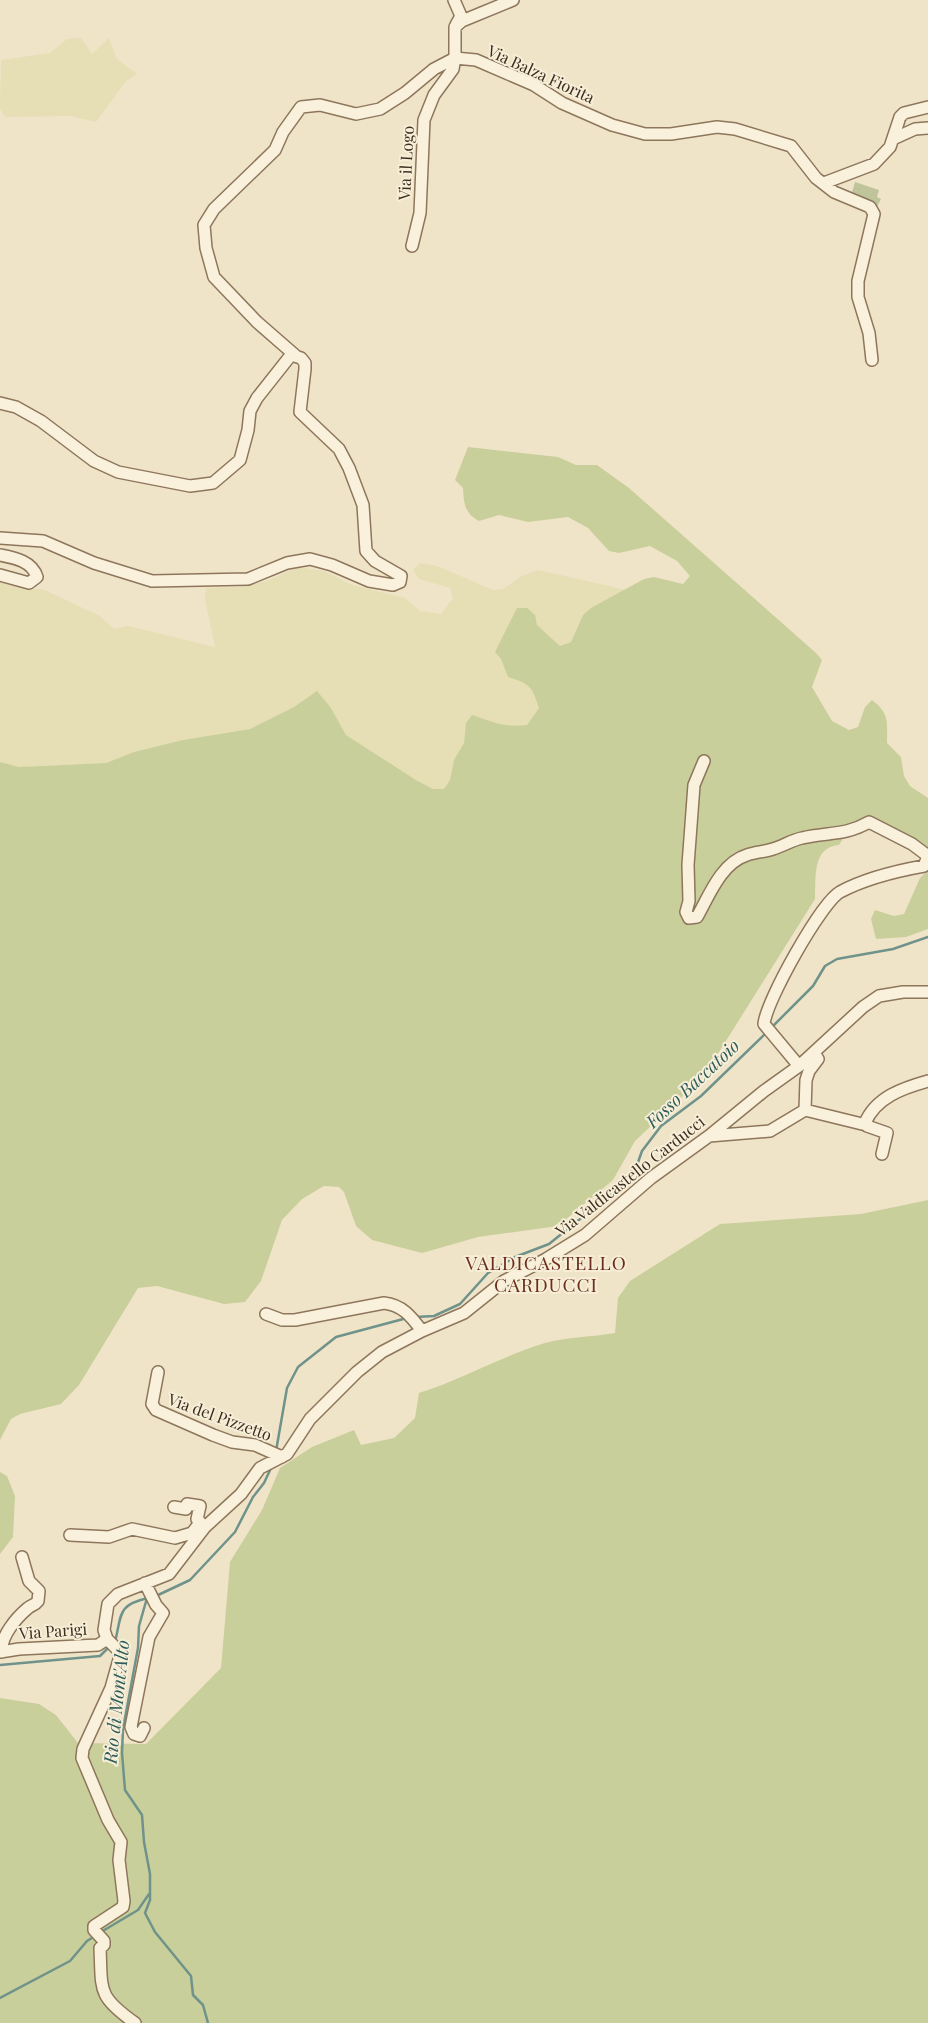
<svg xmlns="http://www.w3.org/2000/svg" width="928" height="2023" font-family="'Playfair Display',serif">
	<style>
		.farmland { fill: #e6deb5 }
		.green { fill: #c9cf9b }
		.cemetery { fill: #bfc49a }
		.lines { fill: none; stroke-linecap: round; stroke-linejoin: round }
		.stream { stroke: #6f938a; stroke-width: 2.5 }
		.minor-casing { stroke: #8d765c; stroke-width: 14 }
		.minor { stroke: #faf1dc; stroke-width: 11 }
		.labels { text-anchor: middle; stroke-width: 4; stroke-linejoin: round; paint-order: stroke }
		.street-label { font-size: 16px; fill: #3d2e20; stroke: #f7eed8 }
		.water-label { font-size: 18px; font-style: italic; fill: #2f5d5a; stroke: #f7eed8 }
		.quarter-label { font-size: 19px; letter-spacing: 1px; fill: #6b2e1e; stroke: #f7eed8 }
	</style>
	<rect width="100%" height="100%" fill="#f0e4c8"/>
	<!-- farmland -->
	<path class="farmland" d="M81 38 92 54 109 38 117 59 137 74 126 81 96 122 70 116 5 117 0 108 1 60 50 53 67 39Z
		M420 563 437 566 493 590 503 589 520 577 538 570 627 590 591 608 583 615 571 642 560 646 537 625 495 652 501 659 508 677 526 683 534 690 539 708 527 725 517 727H507L472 715 466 723 464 743 454 761 450 780 444 789H433L416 780 346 735 331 708 317 692 294 707 250 729 183 740 134 752 106 763 19 767 0 762V580L22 588 42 589 100 616 114 629 128 626 215 647 205 599 206 588 239 587 267 581 295 568H305L324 571 352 585 405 598 420 611 441 614 453 598 450 588 419 579 413 570Z"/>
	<!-- green -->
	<path class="green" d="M468 447 558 457 576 465H597L629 488 816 653 822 660 812 687 832 721 849 730 858 727 865 707 872 700C890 714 887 722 887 743L901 757 904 776 910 786 928 798V849C913 839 876 811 858 820 851 824 844 838 839 845 812 847 816 878 815 899L704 1076 635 1141 613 1180 558 1226 478 1237 422 1253 372 1240 356 1226 344 1192 339 1187 324 1186 302 1199 282 1220 261 1281 245 1302 224 1304 157 1286 138 1288 79 1385 61 1404 20 1414 11 1419 0 1440V762L19 767 106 763 134 752 183 740 250 729 294 707 317 691 331 708 346 735 416 780 433 789H444L450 780 454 760 464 743 466 723 472 715C493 722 505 728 527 725L539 708C532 686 530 684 508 677L501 659 495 652 517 608H527L535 615 537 625 560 646 571 642 583 615 591 608 644 579 654 577 683 584 690 576 677 561 650 546 619 553 609 551 588 528 568 517 528 522 499 515 479 521C464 513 464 503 463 488L455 480Z
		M928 870V929L906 937 876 939 871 919 875 910 894 916 904 914 920 878Z
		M928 1200V2023H0V1698L39 1704 56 1715 78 1743 146 1744 221 1668 230 1562 262 1510 280 1468 312 1447 354 1430 361 1445 394 1438 415 1418 419 1393C463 1379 502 1356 545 1343 567 1337 592 1337 615 1333L618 1298 630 1281 720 1224 861 1214Z
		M0 1472 7 1476 15 1496 13 1537 0 1554Z"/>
	<!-- cemetery -->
	<path class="cemetery" d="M855 182 879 190 877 197 881 199 877 207 851 196Z"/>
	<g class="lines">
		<!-- stream -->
		<path class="stream" d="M771 1028 813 986 825 966 837 959 893 949 928 937
			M415 1317 434 1316 460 1304 488 1273 515 1257 549 1244 590 1211 617 1188 637 1165 642 1151 661 1126 701 1096 767 1032
			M276 1451 287 1388 298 1367 336 1337 407 1318
			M156 1596 190 1580 235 1532 253 1497 264 1483 271 1468
			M147 1598 139 1626 138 1648 123 1729 122 1753 125 1790 142 1815 144 1842 150 1874V1900L145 1913 155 1932 191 1976 193 1995 203 2005 208 2023
			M115 1642C122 1614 117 1605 148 1598
			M0 1665 100 1656 109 1647
			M101 1932 138 1910 149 1894
			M0 1998 70 1961 87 1941 95 1936"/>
		<!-- minor casing -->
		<g class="minor-casing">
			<path id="minor" d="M454 0 461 16 456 25
				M893 139 915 129 928 128
				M824 183 874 164 890 147 900 117 904 113 928 107
				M412 246 420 213 424 120 434 95 453 69 455 58V27L462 21 513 0
				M296 356 257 322 214 277 206 248 204 225 214 209 275 150 283 132 301 107 320 105 356 114 380 109 405 93 434 69 455 58 476 60 534 85 562 103 612 125 645 134H671L717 127 735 129 791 146 816 178 834 192 870 207 874 214 858 281V297L869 333 872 360
				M0 403 16 407 41 421 94 461 118 472 190 486 213 483 240 460 248 430 250 411 257 398 291 355 301 358 305 363V369L300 412 339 449 349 468 363 505 366 551 375 561 401 576 400 582 393 585 369 581 332 565 310 559 287 563 248 579 152 581 94 563 43 541 0 538
				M0 555C15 558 32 561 37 577L29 583 0 575
				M704 761 694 785 688 865 689 901 686 912 689 918 697 917C709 896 721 863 747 855 755 852 764 852 773 849 783 846 792 840 802 838 827 832 845 836 869 822L912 844 928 856 924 866C896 871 866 878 840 892 821 903 766 1001 764 1024L799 1066
				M805 1110 806 1080 809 1071 818 1059 815 1054
				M865 1123 867 1126 887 1133 882 1154
				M709 1136 770 1131 805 1110 862 1124 865 1123C876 1097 903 1088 928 1081
				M266 1314 282 1320H295L384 1303C402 1305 411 1316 422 1331
				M158 1372 152 1404 156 1410 213 1435 232 1442 255 1445 282 1457
				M174 1507 186 1509 187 1504 200 1506 197 1519 200 1522 199 1524
				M70 1535 109 1537 132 1529 175 1538 192 1533 199 1524
				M0 1652 19 1649 98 1645 107 1639
				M2 1652C0 1637 16 1618 28 1608 32 1605 35 1605 38 1601L39 1591 29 1581 22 1557
				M144 1728 140 1736 134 1734 131 1727 149 1637 163 1613 156 1605 145 1583
				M135 2023C97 1996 102 1991 100 1948L104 1945V1941L94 1930V1926L123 1907 124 1901 119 1860 121 1842 108 1820 82 1758 83 1749 111 1688 120 1656 118 1650 107 1639 104 1630 108 1604 118 1594 169 1574 205 1527 241 1494 260 1468 287 1454 310 1419 357 1372 382 1352 422 1331 464 1313 504 1281 546 1259 585 1235 651 1178 709 1136 764 1091 799 1066 863 1007 879 996 903 992H928"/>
		</g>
		<!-- minor -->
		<use href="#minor" class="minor"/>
	</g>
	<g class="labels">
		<!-- street labels -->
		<g class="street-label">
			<text transform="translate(541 74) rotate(25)" y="6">Via Balza Fiorita</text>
			<text transform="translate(406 163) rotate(-87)" y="6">Via il Logo</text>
			<text transform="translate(630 1176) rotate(-38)" y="6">Via Valdicastello Carducci</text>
			<text transform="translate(220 1417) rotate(20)" y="6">Via del Pizzetto</text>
			<text transform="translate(53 1631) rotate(-4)" y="6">Via Parigi</text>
		</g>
		<!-- water labels -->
		<g class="water-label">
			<text transform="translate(693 1084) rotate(-43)" y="6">Fosso Baccatoio</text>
			<text transform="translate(117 1702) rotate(-84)" y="6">Rio di Mont'Alto</text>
		</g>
		<!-- quarter labels -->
		<g class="quarter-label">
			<text x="546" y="1270">VALDICASTELLO<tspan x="546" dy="22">CARDUCCI</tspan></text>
		</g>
	</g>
</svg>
